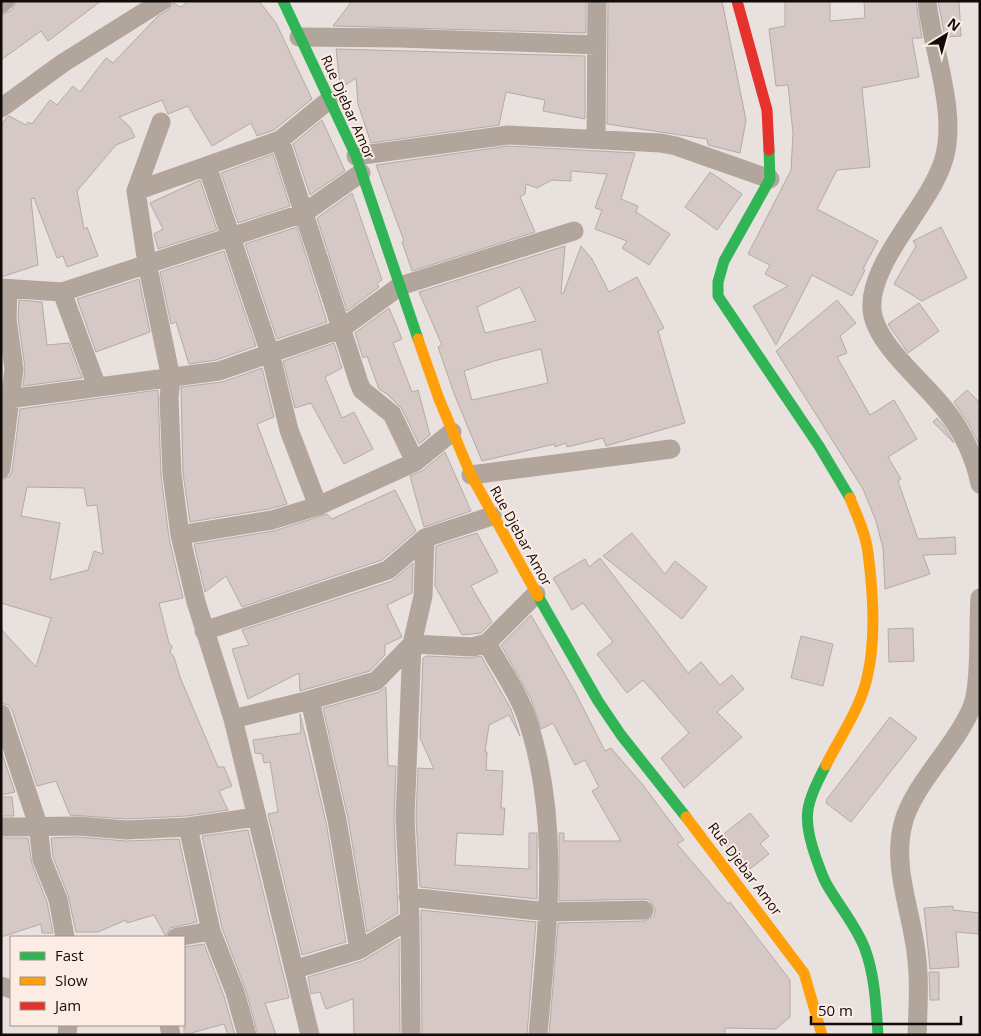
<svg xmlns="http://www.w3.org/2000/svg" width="981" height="1036" font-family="'Open Sans',sans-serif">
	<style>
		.building { fill: #d6c8c5; stroke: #b1aba9; fill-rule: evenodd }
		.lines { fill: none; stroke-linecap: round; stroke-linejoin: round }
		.street { stroke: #b1a59c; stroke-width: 19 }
		.fast { stroke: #30b455; stroke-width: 11 }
		.slow { stroke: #ff9f0a; stroke-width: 11 }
		.jam { stroke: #e5322d; stroke-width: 11 }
		.labels { text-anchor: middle; stroke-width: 4; stroke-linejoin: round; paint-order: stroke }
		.street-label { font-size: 14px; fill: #110c0a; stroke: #fcece4 }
	</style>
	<rect width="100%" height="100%" fill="#e9e1dd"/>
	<!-- building -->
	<path class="building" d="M16 1H101L48 41 41 31 1 60V15L12 10Z
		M188 1H259L276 23 312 99 274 130 257 136 251 123 212 146 188 106 168 114 162 100 119 117 130 127 135 137 116 145 77 191 84 229 87 227 98 256 67 267 63 256 57 258 34 198 31 199 38 265 1 277V126L6 118 9 116 26 125 28 122 32 124 50 100 57 105 73 86 80 92 106 58 113 63 157 17 168 10 173 3 181 7Z
		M352 1H586V33L333 26Z
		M608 1H722L746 120 740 153 708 145 707 139 607 124Z
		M785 1H830V21L865 18 864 1H916L922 38H912L919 77 862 88 870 167 837 170 817 209 878 241 863 269 865 270 852 296 812 275 776 345 753 306 788 286 765 274 770 265 748 254 791 170 793 133 788 85 776 86 769 29 785 26Z
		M938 1H959L961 36 945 37Z
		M336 49 585 56V119L543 111 545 100 506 92 499 125 371 143 358 104 356 78 341 88 340 85Z
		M322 120 345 171 310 195 293 144Z
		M508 146 635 153 621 199 638 206 636 212 670 234 649 265 622 248 627 241 595 229 602 210 595 208 607 174 571 171V181L552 180 537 188 526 184 525 194 520 197 535 232 412 271 402 242 404 241 376 165Z
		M273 154 290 206 238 223 221 173Z
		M710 172 742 194 717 230 685 207Z
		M200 180 217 230 158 249 154 234 163 229 150 203Z
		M352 193 382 280 377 283 379 287 347 311 317 218Z
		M297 227 327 322 277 339 245 244Z
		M941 227 967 278 922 301 894 284 916 246 913 241Z
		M565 246 561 293 563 294 581 246 592 259 609 292 637 277 664 328 658 331 685 423 606 446 603 438 567 447 566 443 555 447V444L482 461 455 396 438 347 442 345 419 292ZM520 287 536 321 485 333 477 307ZM541 349 548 383 472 400 464 371 494 361Z
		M224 251 256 346 216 360 189 364 176 322 171 324 160 272Z
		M139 279 150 332 96 352 77 299Z
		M19 300 42 302 47 345 69 343 82 378 23 386 25 368 18 318Z
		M837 300 856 323 840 336 847 353 837 357 870 415 894 400 917 439 888 457 901 479 898 481 918 539 955 537 956 554 923 555 930 574 885 589 883 548 876 521 863 489 776 351Z
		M919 303 939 331 908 353 888 324Z
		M389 308 402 339 393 343 412 392 418 390 430 435 419 444 402 409 387 394 379 389 367 356 363 358 355 333Z
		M334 343 342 368 325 377 342 418 354 412 373 449 344 464 311 403 295 408 283 361Z
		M262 368 274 417 257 424 287 504 269 509 190 522 183 473 181 387 222 382Z
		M158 390 161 475 169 538 183 598 159 603 169 643 172 646 170 652 174 657 180 677 218 767H224L232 786 219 791 228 810 187 816 126 819 70 815 56 781 37 786 12 710 8 705 1 703V629L36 667 51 618 1 603V480L10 476 12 471 20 409ZM27 487 84 488 87 506 97 505 103 554 94 551 88 570 50 580 60 523 21 516Z
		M967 390 980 403V446L968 423 954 402Z
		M937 418 944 426 954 443 933 422Z
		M445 452 471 511 424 527 410 476 422 471Z
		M395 490 416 531 382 560 242 607 226 576 205 592 194 544 274 531 327 514 332 519Z
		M477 533 498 572 471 586 492 622 481 633 462 635 435 586 436 546Z
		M632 533 665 574 675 561 707 587 682 619 603 556Z
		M600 558 688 673 701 662 720 685 732 675 744 689 717 712 742 737 684 788 661 758 689 733 643 680 627 693 597 654 613 642 583 603 572 610 553 578 585 559 589 567Z
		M413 563 412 593 387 605 402 637 385 645V655L370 671 300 691 299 673 248 699 232 649 249 645 242 630 392 581Z
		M531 615 575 692 605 751 611 748 643 785 684 840 677 844 728 904 730 902 790 980V1017L776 1029 725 1028V1035H549L558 923 644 921 654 916 655 909 650 900 644 899 559 901V833H564V841H621L592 791 599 787 585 760 575 765 553 723 541 729 531 699 501 645Z
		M913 628 914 661 889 662 888 629Z
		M801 636 833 644 823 686 791 678Z
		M427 656 472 658 481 656 511 709 520 736 509 715 489 725 485 752H487L486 770 503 771 501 808H505L503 835 457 833 455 865 529 869V833H537V899L420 887 416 818 418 768 434 769 420 738 423 658Z
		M386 687 388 766H396L394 819 398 913 367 932 348 818 323 708 379 692Z
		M300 714 326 822 346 942 302 955 268 814 278 812 270 762 264 763 262 754 255 753 253 740 301 733Z
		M890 717 917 738 851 822 826 803 827 799Z
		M1 750 15 792 1 795Z
		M1 797H12L14 816H1Z
		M750 813 769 836 760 844 769 854 746 872 720 837Z
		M248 830 289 998 265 1003 276 1035H258L245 988 222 928 202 836Z
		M78 837 126 841 179 839 197 922 170 928 166 937 154 915 127 923 126 920 98 932H76L68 895 53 857 51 838Z
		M1 838H28L32 864 47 902 53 933H42L41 924 1 937Z
		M953 906V910L980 913 979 934 956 932 959 967 930 969 924 908Z
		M421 910 536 922 527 1035H422Z
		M399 939 400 1035H354L353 999 326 1009 320 992 311 994 308 977 362 961Z
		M204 944 224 996 235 1035H228L224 1024 184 1035V947Z
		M929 972H939V1000H930Z"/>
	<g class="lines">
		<!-- street -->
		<path class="street" d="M927 1C932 50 959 114 943 162 928 208 868 263 872 310 875 345 927 384 947 412 963 432 975 459 980 484
			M1 4 5 1
			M299 37 400 38 597 45
			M1 108 63 63 162 1
			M161 122 136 191 147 263 171 378 169 398 172 474 180 535 196 602 233 719 310 1035
			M596 139 597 1
			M280 140 359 383 362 390 392 414 415 462
			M356 156 508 135 661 143 676 146 770 179
			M136 191 280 140 329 100
			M1 288 62 292 304 213 361 173
			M62 292 97 387
			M1 400 219 371 341 329 400 286 574 231
			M1 469 14 369 7 319 8 291
			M471 475 671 449
			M318 506 415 462 452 432
			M180 535 272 520 318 506 289 430 270 353 207 166
			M204 631 388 570 425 538 492 516
			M487 643C499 666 516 689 525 713 562 816 547 929 538 1035
			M310 700 337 820 359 950
			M1 714 38 825 42 860 58 899 65 937
			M233 719 310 700 376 681 412 644 473 647 487 643 536 594
			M2 827 78 826 126 830 188 827 256 817
			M188 827 211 931 235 992 247 1035
			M408 897 549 912 644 910
			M177 937 211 931
			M296 969 359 950 410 919
			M1 986 11 989
			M169 1025 171 1035
			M67 1035 68 1025
			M411 1035 410 919 405 818 412 644 423 596 425 538
			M917 1035C918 1007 920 979 916 952 911 910 892 866 903 824 912 786 956 746 972 707 981 686 978 624 980 598"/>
		<!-- fast -->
		<path class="fast" d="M283 1 356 156 418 339
			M769 150 770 179 724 261 718 282V296L819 446 850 498
			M538 596 598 701 621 735 686 817
			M826 765C806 804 801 816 816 858 819 866 822 876 826 883 838 905 856 925 865 949 875 976 876 1006 878 1035"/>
		<!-- slow -->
		<path class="slow" d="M418 339 439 399 471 475 538 596
			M826 765C840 737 860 709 867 678 876 641 873 591 868 553 866 534 857 516 850 498
			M686 817 804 973 822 1035"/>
		<!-- jam -->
		<path class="jam" d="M737 1 767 110 769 150"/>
	</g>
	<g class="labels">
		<!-- street labels -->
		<g class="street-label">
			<text transform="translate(348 107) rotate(66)" y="5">Rue Djebar Amor</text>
			<text transform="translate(521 536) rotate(61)" y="5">Rue Djebar Amor</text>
			<text transform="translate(745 869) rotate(53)" y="5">Rue Djebar Amor</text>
		</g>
	</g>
	<!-- border -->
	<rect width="981" height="1036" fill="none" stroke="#110c0a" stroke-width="5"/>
	<!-- legend -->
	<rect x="10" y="936" width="175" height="90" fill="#fcece4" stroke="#9e928d"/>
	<rect x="20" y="952" width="25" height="8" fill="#30b455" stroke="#9e928d"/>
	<text x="55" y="961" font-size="15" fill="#110c0a">Fast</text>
	<rect x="20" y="977" width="25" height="8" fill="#ff9f0a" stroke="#9e928d"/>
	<text x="55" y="986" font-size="15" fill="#110c0a">Slow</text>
	<rect x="20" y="1002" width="25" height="8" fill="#e5322d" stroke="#9e928d"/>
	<text x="55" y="1011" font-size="15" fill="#110c0a">Jam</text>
	<!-- north arrow -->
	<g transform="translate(946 35) rotate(37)" stroke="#fcece4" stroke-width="4" paint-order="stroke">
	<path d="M0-4L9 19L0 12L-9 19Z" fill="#110c0a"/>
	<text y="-8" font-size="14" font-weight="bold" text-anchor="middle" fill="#110c0a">N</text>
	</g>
	<!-- scale -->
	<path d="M811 1016v8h150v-8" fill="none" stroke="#110c0a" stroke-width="2.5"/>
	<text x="818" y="1016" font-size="15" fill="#110c0a" stroke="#fcece4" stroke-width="4" paint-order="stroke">50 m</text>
</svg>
